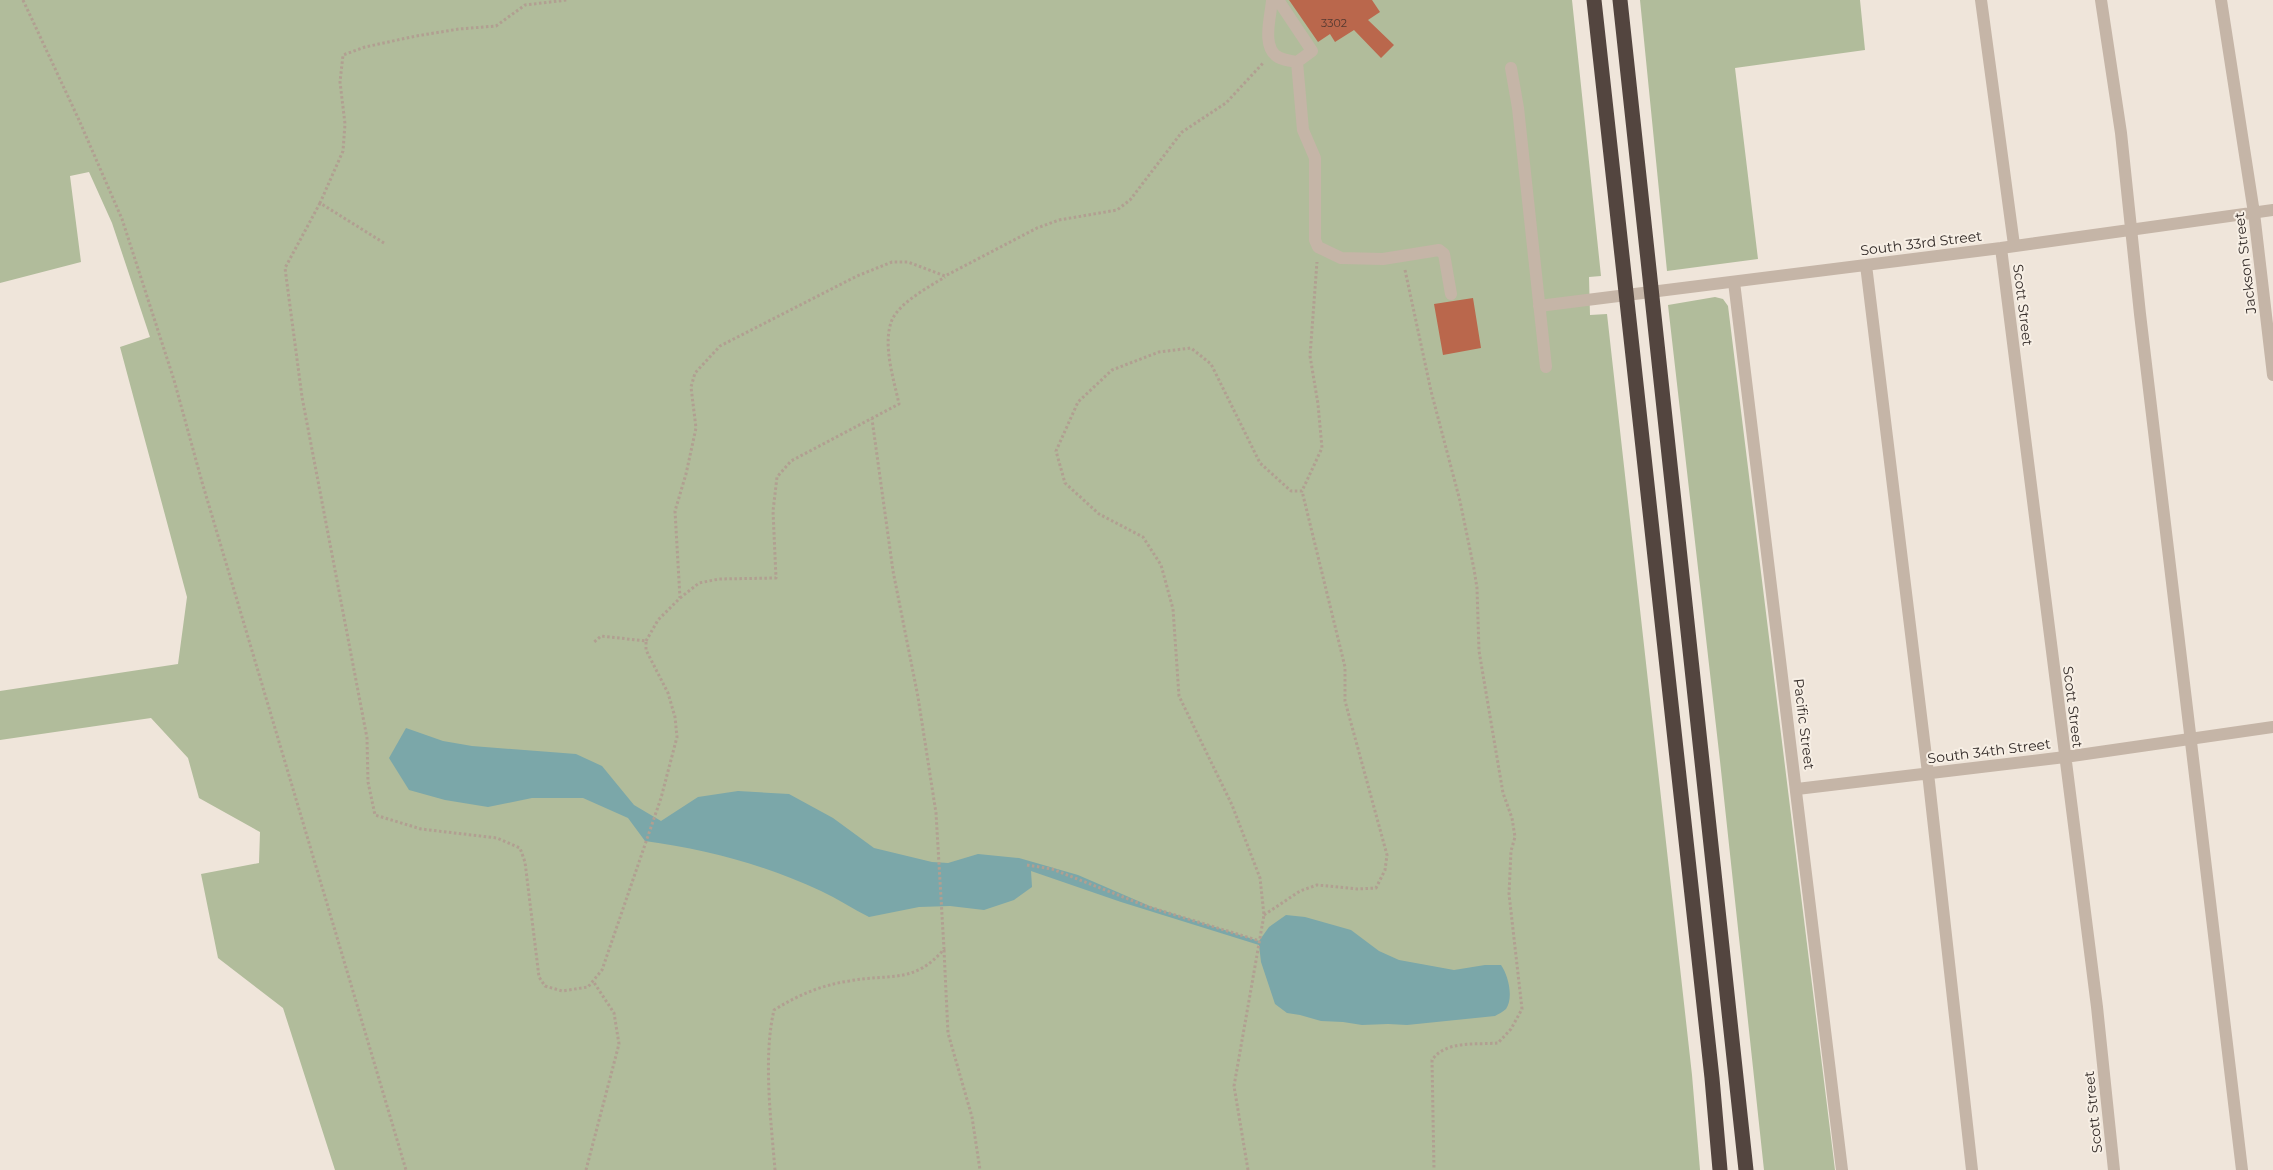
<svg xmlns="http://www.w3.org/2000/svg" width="2273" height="1170" font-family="Montserrat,sans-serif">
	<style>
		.green { fill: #b1bc9b }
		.water { fill: #7ba7a9 }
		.building { fill: #ba674c }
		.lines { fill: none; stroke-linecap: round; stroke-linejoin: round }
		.path { stroke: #b19f91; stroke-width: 3; stroke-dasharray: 2.5 2.5; stroke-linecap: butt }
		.minor { stroke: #c5b5a7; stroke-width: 12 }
		.highway { stroke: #53453f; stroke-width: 15 }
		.labels { text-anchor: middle; stroke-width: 4; stroke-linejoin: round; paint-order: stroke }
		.number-label { font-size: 11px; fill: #543930 }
		.street-label { font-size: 14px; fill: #322a27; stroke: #f7efe5 }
	</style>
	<rect width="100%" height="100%" fill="#efe5da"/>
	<!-- green -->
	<path class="green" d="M0 0H1572L1601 276 1589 277 1590 315 1607 314 1692 1075 1700 1170H335L283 1008 218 958 201 874 259 863 260 832 199 798 188 758 151 718 0 740V691L178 664 187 597 120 347 150 337 112 223 89 172 70 176 81 262 0 283Z
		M1640 0H1860L1865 50 1735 68 1758 259 1667 271Z
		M1715 297 1723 299 1728 306 1835 1170H1764L1720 761 1668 305Z"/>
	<!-- water -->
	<path class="water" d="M406 728 443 741 472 746 576 754 602 766 634 805 661 821 698 797 738 791 789 794 833 818 874 848 932 862 948 863 978 854 1019 858 1078 875 1152 907 1259 941 1269 927 1286 915 1305 917 1351 930 1379 951 1399 960 1454 970 1485 965H1501C1508 975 1514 997 1506 1009 1503 1012 1498 1014 1495 1016L1407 1025 1388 1024 1362 1025 1343 1022 1321 1021 1300 1015 1287 1013 1275 1004 1261 962 1259 945 1121 902 1031 871 1032 887 1014 900 984 910 950 906 919 907 869 917C853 909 838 899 821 891 766 865 705 849 645 841L628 818 583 798H532L488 807 445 800 409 790 389 758Z"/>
	<!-- building -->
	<path class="building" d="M1289 0H1372L1380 12 1368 20 1394 45 1381 58 1354 30 1335 42 1330 34 1318 42Z
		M1473 298 1481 348 1443 355 1434 304Z"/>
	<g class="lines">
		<!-- path -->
		<path class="path" d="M23 0 79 120 122 219 174 380 202 482 406 1170
			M320 203 285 268 302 397 367 738 368 782 375 815 421 829 497 838 520 848 525 862 539 977 545 986 562 991 588 987 602 970 661 798 677 737 675 717 668 693 646 650V641L601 636 593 643
			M384 243 320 203 343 151 345 124 340 82 343 55 365 47 416 36 459 29 496 26 525 5 567 0
			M1405 270 1431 391 1460 501 1474 569 1477 588 1479 651 1503 793 1512 818 1515 837 1511 851 1509 894 1522 1009 1511 1029 1498 1043C1476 1045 1446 1040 1432 1060L1434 1170
			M680 598 699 583 719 579 776 578 773 511 777 477 791 461 899 404C894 380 882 344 892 320 899 303 930 286 945 277
			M646 641 658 620 680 598 675 511 686 474 696 428 691 387 695 373 720 346 857 276 892 262H908L945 276 1037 228 1059 220 1117 210 1130 200 1182 132 1226 103 1264 62
			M1027 865 1052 869 1146 906 1260 941
			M1264 915 1300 891 1317 885 1357 889 1376 888 1385 870 1387 855 1345 701V667L1302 491
			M944 950 948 1033 972 1117 980 1170
			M586 1170 619 1044 614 1013 593 981
			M775 1170C771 1121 763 1057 774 1010 798 995 822 985 849 981 889 973 914 985 944 949L936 813 918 697 893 571 872 419
			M1248 1170 1234 1086 1264 915 1260 878 1232 805 1179 696 1173 609 1161 565 1143 537 1099 514 1065 483 1056 451 1078 402 1112 370 1159 352 1191 348 1211 364 1260 463 1291 491H1302L1322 448 1318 404 1310 356 1317 262"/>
		<!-- minor -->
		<path class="minor" d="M1272 0C1271 16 1261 47 1278 57 1283 60 1291 61 1297 62
			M1278 0 1312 51 1297 62 1303 130 1315 158V240L1318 247 1341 258 1383 259 1439 250 1444 254 1451 294
			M1981 0 2014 245
			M2101 0 2121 133 2140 314 2242 1170
			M2221 0 2254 213 2273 375
			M1511 68 1518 108 1546 367
			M2001 248 2097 1007 2114 1170
			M1866 265 1928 773 1972 1170
			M1734 282 1842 1170
			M1539 306 2001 248 2273 210
			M1797 789 2065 757 2273 727"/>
		<!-- highway -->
		<path class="highway" d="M1594 0 1712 1078 1720 1170
			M1620 0 1746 1170"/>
	</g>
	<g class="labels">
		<!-- number labels -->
		<g class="number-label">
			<text x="1334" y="27">3302</text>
		</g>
		<!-- street labels -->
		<g class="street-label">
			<text transform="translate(1921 243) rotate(-7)" y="5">South 33rd Street</text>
			<text transform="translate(2245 263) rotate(-97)" y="5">Jackson Street</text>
			<text transform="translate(2023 305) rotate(83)" y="5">Scott Street</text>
			<text transform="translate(2073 707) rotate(83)" y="5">Scott Street</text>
			<text transform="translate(1804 724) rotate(83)" y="5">Pacific Street</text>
			<text transform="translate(1989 751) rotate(-7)" y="5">South 34th Street</text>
			<text transform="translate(2093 1112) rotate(-96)" y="5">Scott Street</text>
		</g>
	</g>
</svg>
